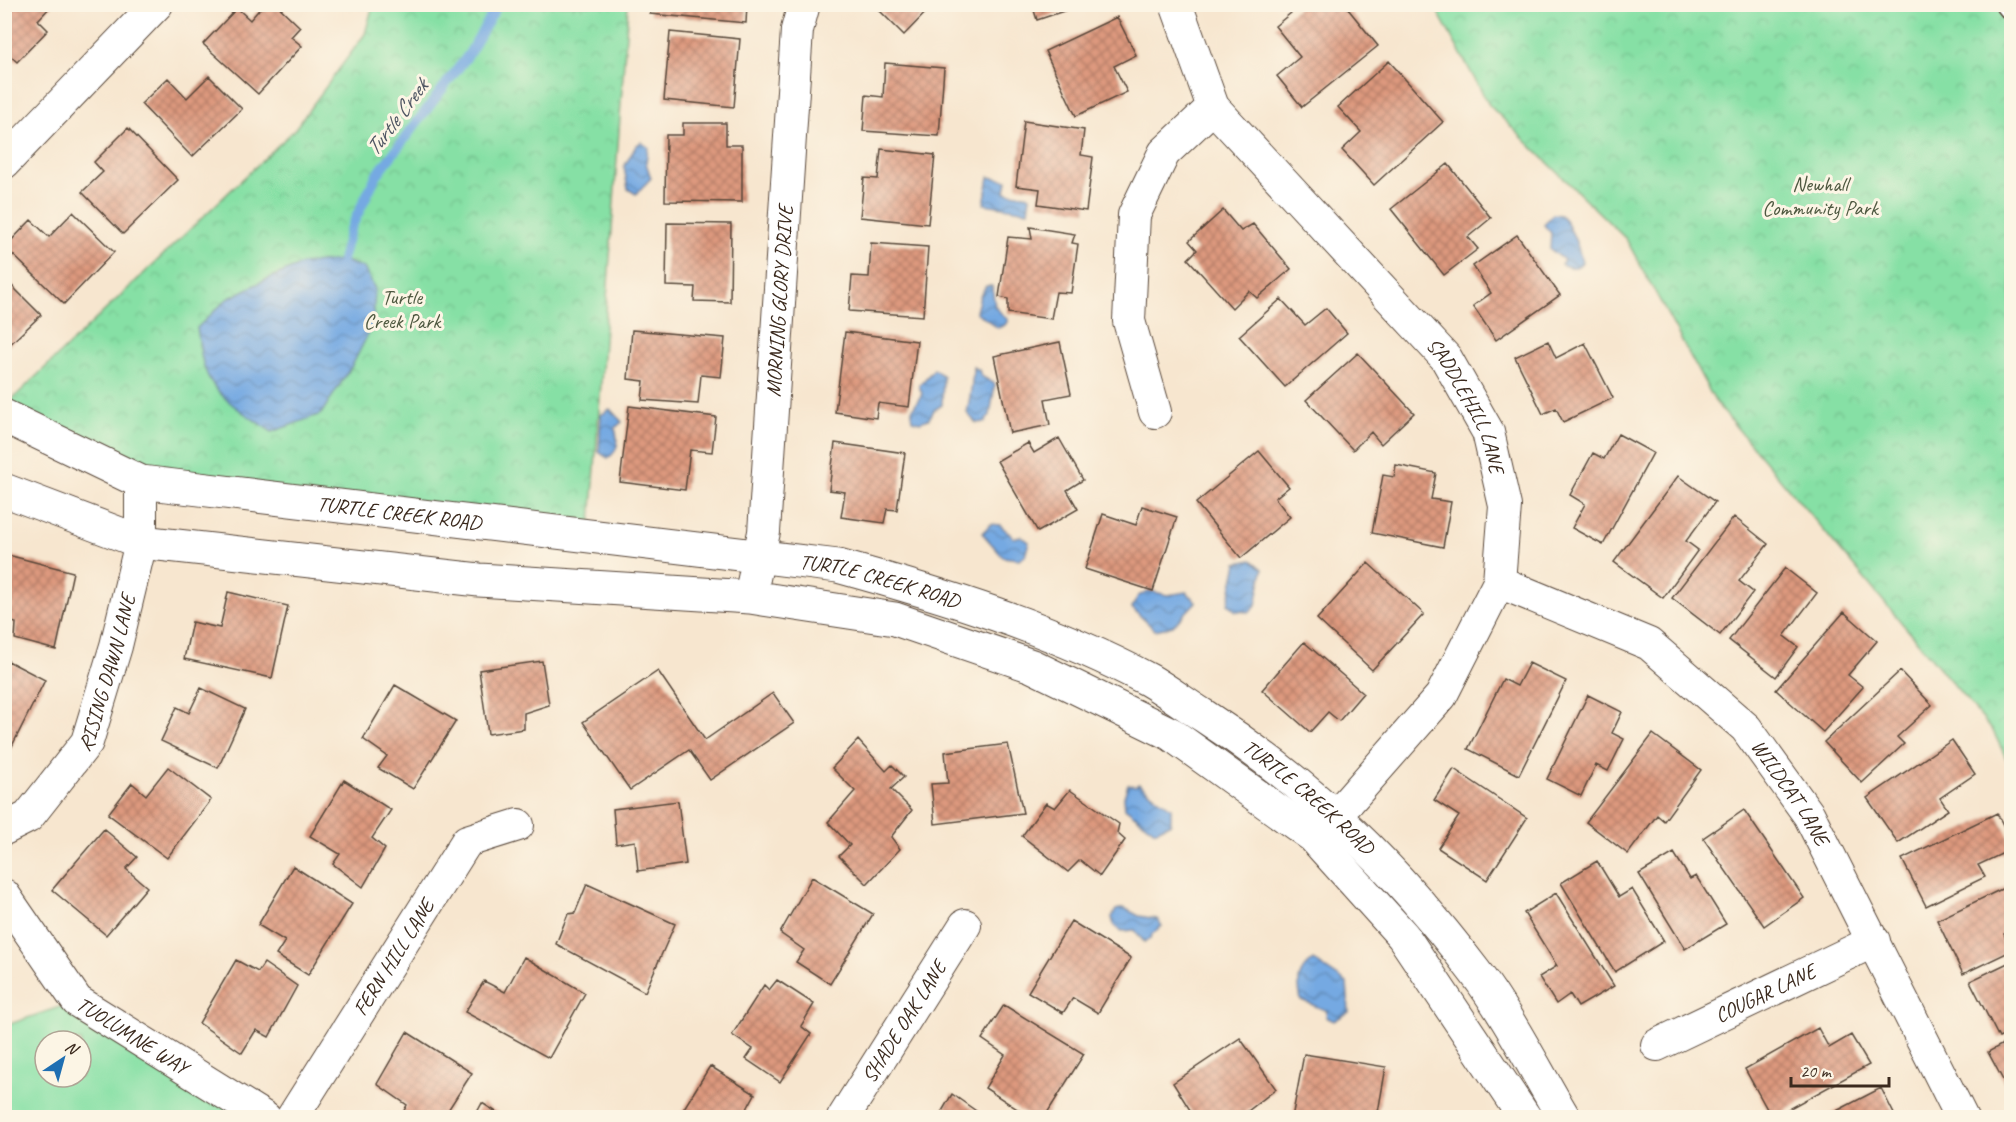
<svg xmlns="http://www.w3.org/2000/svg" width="2016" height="1122" font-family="Caveat,sans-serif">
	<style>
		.grass { fill: #86e0a5; stroke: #608562; stroke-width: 1.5; fill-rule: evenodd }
		.park { fill: url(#park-crowns); stroke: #608562; stroke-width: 1.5 }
		.water { fill: url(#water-waves); stroke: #586a80; stroke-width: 1.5 }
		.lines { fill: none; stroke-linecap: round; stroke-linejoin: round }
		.stream { stroke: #75a9e2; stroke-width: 10 }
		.building { fill: url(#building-cross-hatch) }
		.lane-casing { stroke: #574639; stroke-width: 19 }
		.street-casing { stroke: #574639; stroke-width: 34 }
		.secondary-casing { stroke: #574639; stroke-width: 35 }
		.lane { stroke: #fff; stroke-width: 16 }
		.street { stroke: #fff; stroke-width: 32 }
		.secondary { stroke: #fff; stroke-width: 33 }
		.labels { text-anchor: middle; stroke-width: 6; stroke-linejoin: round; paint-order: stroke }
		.park-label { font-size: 21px; fill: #4e5840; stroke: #fcf5e5 }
		.street-label { font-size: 21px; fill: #3b2a1e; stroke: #fcf5e5 }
		.water-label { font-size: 22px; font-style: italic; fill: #4f5663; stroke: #fcf5e5 }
	</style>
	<defs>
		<pattern id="park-crowns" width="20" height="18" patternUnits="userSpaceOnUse" patternTransform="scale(1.5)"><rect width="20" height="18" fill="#86e0a5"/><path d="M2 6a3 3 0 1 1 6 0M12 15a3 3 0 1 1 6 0" fill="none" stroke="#75c08e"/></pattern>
		<pattern id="water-waves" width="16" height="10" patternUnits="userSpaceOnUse" patternTransform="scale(1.5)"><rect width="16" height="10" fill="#75a9e2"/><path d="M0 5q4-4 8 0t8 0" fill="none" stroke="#618ab7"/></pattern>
		<pattern id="building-cross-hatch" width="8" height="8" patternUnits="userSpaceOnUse" patternTransform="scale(1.5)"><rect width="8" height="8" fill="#dd997e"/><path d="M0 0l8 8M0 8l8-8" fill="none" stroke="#b47d67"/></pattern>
	</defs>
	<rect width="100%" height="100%" fill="#fcf5e5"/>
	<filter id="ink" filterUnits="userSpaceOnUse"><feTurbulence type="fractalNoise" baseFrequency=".0167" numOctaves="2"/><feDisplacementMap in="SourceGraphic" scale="12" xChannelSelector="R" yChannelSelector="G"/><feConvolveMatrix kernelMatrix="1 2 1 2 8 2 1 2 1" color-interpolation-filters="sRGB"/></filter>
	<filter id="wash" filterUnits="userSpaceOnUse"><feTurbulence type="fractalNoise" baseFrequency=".008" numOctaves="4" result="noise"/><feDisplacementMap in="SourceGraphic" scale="24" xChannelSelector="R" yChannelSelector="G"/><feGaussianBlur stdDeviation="1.35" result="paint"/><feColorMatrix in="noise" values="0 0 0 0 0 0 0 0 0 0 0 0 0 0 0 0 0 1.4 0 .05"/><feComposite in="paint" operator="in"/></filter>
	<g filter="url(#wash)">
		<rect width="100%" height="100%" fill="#f7e6cf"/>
		<!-- grass -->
		<path class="grass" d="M77 1001 265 1117H5L4 1026ZM45 1041H81V1077H45Z"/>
		<!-- park -->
		<path class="park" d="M373 5H628L590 537 141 482 4 407 294 130 365 34Z
			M1434 5H2011V768L1993 731 1716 403 1626 239 1489 105Z"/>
		<!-- water -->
		<path class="water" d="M641 142 648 147 646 163 651 178 636 194 628 189 624 167 636 146Z
			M989 177 1007 180 1005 192 1030 196 1028 211 984 204Z
			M1553 214 1561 215C1572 229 1578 244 1582 262 1577 270 1569 268 1561 264L1564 260 1550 249 1551 233 1544 225Z
			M342 260 364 268 375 289 373 324 353 364 321 414 272 432C252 418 225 403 212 383 201 368 200 345 197 328L227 299 263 281 302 264Z
			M986 286H992L995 307 1008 320 1005 325 998 328 976 312 980 296Z
			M973 367 979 370 981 376 995 384 990 415 985 422 976 423 967 413C970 397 973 383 973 367Z
			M934 369 943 376 942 405 934 410 929 419 920 422 912 420V410L922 394 919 386Z
			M610 409 622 422 615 428C618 440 620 450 608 458L599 452 601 415Z
			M991 524 1000 525 1014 538 1021 536 1029 542 1025 556 1019 559 1003 557 982 533Z
			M1252 560 1263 569 1256 605 1250 612 1236 611 1228 604 1237 563Z
			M1150 591 1167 595 1187 592 1196 602 1173 626 1155 630 1132 608 1138 596Z
			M1128 784 1135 786 1139 784 1171 808V823L1155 831 1125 808 1124 797Z
			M1124 908 1139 916 1157 919 1162 926 1152 934 1151 939 1144 942 1135 930 1122 931 1114 926 1112 917 1116 910Z
			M1313 960 1347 983 1349 1012 1334 1021 1326 1017 1327 1011 1301 1000C1297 982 1297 972 1313 960Z"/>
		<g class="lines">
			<!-- stream -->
			<path class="stream" d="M342 260 350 230 376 176 469 54 498 4"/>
		</g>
		<g id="blocks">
			<!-- building -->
			<path class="building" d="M4 4H53L38 20 48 30 17 62 4 50Z
				M264 4H276L300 27 291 37 302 46 258 94 203 44 237 8 250 20Z
				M651 4H747L746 23 650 14Z
				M873 4H934L904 35Z
				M1032 4H1082V5L1037 20Z
				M1302 4H1344L1378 46 1302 107 1277 76 1300 57 1275 26Z
				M1117 17 1136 55 1114 66 1127 92 1076 116 1045 51Z
				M670 32 740 39 734 107 664 100Z
				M1389 61 1443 122 1374 185 1342 150 1361 132 1338 107Z
				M885 63 944 68 939 136 863 131 866 95 883 97Z
				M209 76 242 109 192 157 141 104 168 78 187 98Z
				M1024 121 1084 130 1081 155 1093 157 1086 211 1038 204 1040 189 1016 186Z
				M683 123H726V145H742V202L665 201 666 135H683Z
				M128 128 178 180 123 234 82 192 103 172 94 162Z
				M881 149 935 155 928 224 860 217 864 178 878 179Z
				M1448 164 1491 218 1468 237 1478 249 1444 275 1391 209Z
				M1223 210 1241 231 1253 224 1291 269 1257 298 1249 291 1232 308 1188 259 1197 250 1189 241Z
				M73 212 114 252 64 304 5 247 31 220 49 237Z
				M667 223 731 224 730 302 694 301 695 287 666 286Z
				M1030 227 1075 234 1072 243 1078 244 1071 293 1056 292 1051 319 1008 313V299L999 297 1008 237 1032 239Z
				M1517 235 1560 295 1496 340 1473 306 1491 293 1473 266Z
				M871 243 928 247 923 316 849 311 852 276 869 277Z
				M4 278 41 315 4 350Z
				M1281 299 1305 325 1326 308 1347 333 1285 387 1239 336Z
				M632 330 725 338 721 377 701 375 698 404 642 400 644 381 628 379Z
				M845 332 917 341 909 407 878 403 876 418 835 412Z
				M1548 341 1556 358 1585 343 1613 398 1563 422 1556 408 1543 414 1515 357Z
				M1060 342 1071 394 1045 399 1050 425 1010 433 994 356Z
				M1358 353 1414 413 1381 444 1371 432 1353 450 1306 400Z
				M629 406 716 417 712 452 690 450 685 490 620 482Z
				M1618 434 1653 453 1603 545 1572 528 1585 504 1570 495 1593 453 1604 459Z
				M1059 438 1083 480 1067 490 1078 509 1038 532 997 461 1028 443 1034 453Z
				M835 443 905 453 897 510 887 509 884 523 841 517 845 492 829 490Z
				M1259 451 1289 487 1275 498 1290 517 1241 558 1196 503Z
				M1396 465 1436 473 1431 499 1451 502 1443 547 1372 533 1383 475 1394 477Z
				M1678 476 1715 502 1686 541 1698 550 1663 598 1614 562Z
				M1142 506 1177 517 1153 591 1085 569 1103 514 1136 525Z
				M1734 517 1768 544 1739 581 1753 592 1720 635 1672 598Z
				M4 554 73 572 56 650 15 639 16 623 4 620Z
				M1368 563 1424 614 1372 670 1317 619Z
				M1785 568 1817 593 1784 636 1798 647 1776 677 1729 640Z
				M228 592 288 606 272 678 184 659 192 622 220 628Z
				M1844 612 1877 641 1848 675 1863 687 1823 732 1776 690Z
				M1304 642 1363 693 1339 721 1328 712 1310 732 1262 690Z
				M8 661 45 680 8 754 4 752V668Z
				M542 661 549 705 524 713V729L488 734 479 670Z
				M1529 663 1566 681 1519 775 1468 749 1503 679 1517 686Z
				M658 671 705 740 773 693 794 723 710 780 689 750 630 790 583 722Z
				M1900 671 1932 705 1897 737 1904 744 1862 783 1824 742Z
				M395 685 456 721 413 789 378 768 387 756 363 739Z
				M201 688 245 709 218 768 161 741 177 707 189 713Z
				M1588 695 1622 712 1612 733 1624 739 1608 771 1596 765 1581 796 1547 779Z
				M1653 734 1701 770 1664 821 1657 815 1628 854 1586 822Z
				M858 740 886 771 892 765 904 777 891 789 912 810 891 837 900 849 867 884 839 856 850 845 828 822 855 791 832 768Z
				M1952 740 1975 774 1940 798 1948 810 1898 843 1867 798Z
				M1008 744 1023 813 935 824 931 784 948 783 945 752Z
				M168 767 211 800 167 858 108 814 132 783 146 795Z
				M1454 769 1527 818 1487 880 1438 848 1459 816 1434 800Z
				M344 780 391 810 372 838 385 849 363 887 333 864 340 854 310 836Z
				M1070 790 1119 824 1117 833 1125 840 1100 876 1080 860 1068 872 1022 836 1046 803 1055 808Z
				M678 801 686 864 638 871 635 841 616 844 613 809Z
				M1744 810 1804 898 1764 926 1703 838Z
				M1997 813 2012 843V849L1978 865 1985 877 1926 906 1902 859Z
				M104 829 137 857 126 869 147 887 106 935 52 890Z
				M1674 853 1690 879 1696 876 1726 924 1685 949 1639 874Z
				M1597 861 1619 897 1632 889 1664 941 1615 972 1561 883Z
				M293 866 352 904 308 975 276 955 285 941 258 925Z
				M812 877 873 914 830 984 796 962 804 950 780 933Z
				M587 884 675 924 645 992 556 944 568 914 575 913Z
				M2012 884V931L2004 934 2011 951 1963 974 1937 920Z
				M1556 893 1614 986 1578 1007 1570 994 1556 1004 1539 977 1557 966 1524 913Z
				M1071 921 1131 958 1098 1013 1073 998 1063 1013 1028 992Z
				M524 957 585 993 549 1058 465 1012 484 981 505 992Z
				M236 960 258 972 264 963 297 986 269 1037 256 1030 242 1053 199 1023Z
				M2012 961V1032L1999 1038 1970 981Z
				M777 980 814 1004 801 1026 811 1034 780 1082 746 1059 753 1049 732 1035 764 985 769 990Z
				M1004 1005 1084 1054 1044 1118H1031L985 1088 1005 1055 982 1039Z
				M1818 1028 1829 1048 1851 1035 1869 1065 1772 1118 1745 1069Z
				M407 1032 472 1073 443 1118H400L407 1105 377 1084Z
				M1240 1038 1276 1089 1239 1118H1195L1173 1083Z
				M2012 1039V1097L1988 1052Z
				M1304 1054 1386 1067 1377 1118H1292Z
				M710 1066 755 1094 742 1118H678Z
				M1881 1088 1896 1118H1823Z
				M952 1094 986 1118H938Z
				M482 1103 506 1118H474Z"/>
		</g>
	</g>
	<g filter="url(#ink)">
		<use href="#blocks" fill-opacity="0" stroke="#574639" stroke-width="1.5"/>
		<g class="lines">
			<!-- lane casing -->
			<g class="lane-casing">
				<path id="lane" d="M2003 4 2012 15"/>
			</g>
			<!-- street casing -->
			<g class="street-casing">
				<g id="street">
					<path id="s1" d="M1176 4 1213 107 1446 358 1488 432 1505 506 1499 582 1441 696 1348 802 1316 834"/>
					<path d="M4 163 157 4"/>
					<path d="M1155 412 1129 321 1134 215 1164 153 1213 107"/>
					<path id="s2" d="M1499 582 1649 644 1746 728 1809 815 1962 1118"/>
					<path id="s3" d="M750 597 764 532 797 30 804 4"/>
					<path id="s4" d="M4 829 28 817 87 742 116 646 141 542V482"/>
					<path id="s5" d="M4 895 77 1001 265 1118"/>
					<path id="s6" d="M1657 1045 1874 941"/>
					<path id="s7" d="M292 1118 467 841 518 825"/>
					<path id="s8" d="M843 1118 965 925"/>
				</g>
			</g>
			<!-- secondary casing -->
			<g class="secondary-casing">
				<g id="secondary">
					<path id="s9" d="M4 416 141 482 838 566C944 595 1051 628 1149 680 1168 691 1186 705 1204 716 1314 787 1396 868 1475 972 1507 1014 1536 1071 1564 1118"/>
					<path d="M4 490 141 542 479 580 750 597 895 619 1032 666 1171 734 1313 836 1403 936 1525 1118"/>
				</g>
			</g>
			<!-- lane -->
			<use href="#lane" class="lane"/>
			<!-- street -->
			<use href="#street" class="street"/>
			<!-- secondary -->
			<use href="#secondary" class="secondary"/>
		</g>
	</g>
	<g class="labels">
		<!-- park labels -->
		<g class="park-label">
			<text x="1820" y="191">Newhall<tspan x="1820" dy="24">Community Park</tspan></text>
			<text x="402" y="304">Turtle<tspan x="402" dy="24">Creek Park</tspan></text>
		</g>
		<!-- street labels -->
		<g class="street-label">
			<text dy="7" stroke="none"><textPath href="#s3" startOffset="298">MORNING GLORY DRIVE</textPath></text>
			<text dy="7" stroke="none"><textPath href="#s1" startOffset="504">SADDLEHILL LANE</textPath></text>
			<text dy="7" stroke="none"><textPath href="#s9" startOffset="412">TURTLE CREEK ROAD</textPath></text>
			<text dy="7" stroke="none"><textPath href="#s9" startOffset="898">TURTLE CREEK ROAD</textPath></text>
			<text dy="7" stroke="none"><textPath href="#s4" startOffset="195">RISING DAWN LANE</textPath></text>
			<text dy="7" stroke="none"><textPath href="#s2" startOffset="369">WILDCAT LANE</textPath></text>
			<text dy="7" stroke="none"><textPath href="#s9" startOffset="1384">TURTLE CREEK ROAD</textPath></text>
			<text dy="7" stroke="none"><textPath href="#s7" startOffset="190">FERN HILL LANE</textPath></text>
			<text dy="7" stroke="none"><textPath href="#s6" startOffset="120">COUGAR LANE</textPath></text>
			<text dy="7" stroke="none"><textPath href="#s8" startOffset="114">SHADE OAK LANE</textPath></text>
			<text dy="7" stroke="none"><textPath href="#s5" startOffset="194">TUOLUMNE WAY</textPath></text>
		</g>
		<!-- water labels -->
		<g class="water-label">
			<text transform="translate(396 117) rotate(-53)" y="8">Turtle Creek</text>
		</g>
	</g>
	<!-- margin -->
	<rect width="2016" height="1122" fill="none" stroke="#fcf5e5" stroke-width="24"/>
	<!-- north arrow -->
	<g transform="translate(63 1059) rotate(36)"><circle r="28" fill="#fcf5e5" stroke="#afa495" stroke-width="1.5"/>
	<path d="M0-4.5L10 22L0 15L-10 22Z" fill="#1f6fb2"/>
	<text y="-9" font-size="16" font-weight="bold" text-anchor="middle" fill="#3b2a1e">N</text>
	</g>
	<!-- scale -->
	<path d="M1791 1077v9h98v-9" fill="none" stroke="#3b2a1e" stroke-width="3"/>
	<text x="1800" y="1077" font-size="18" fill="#3b2a1e" stroke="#fcf5e5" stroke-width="4.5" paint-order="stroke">20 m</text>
</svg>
